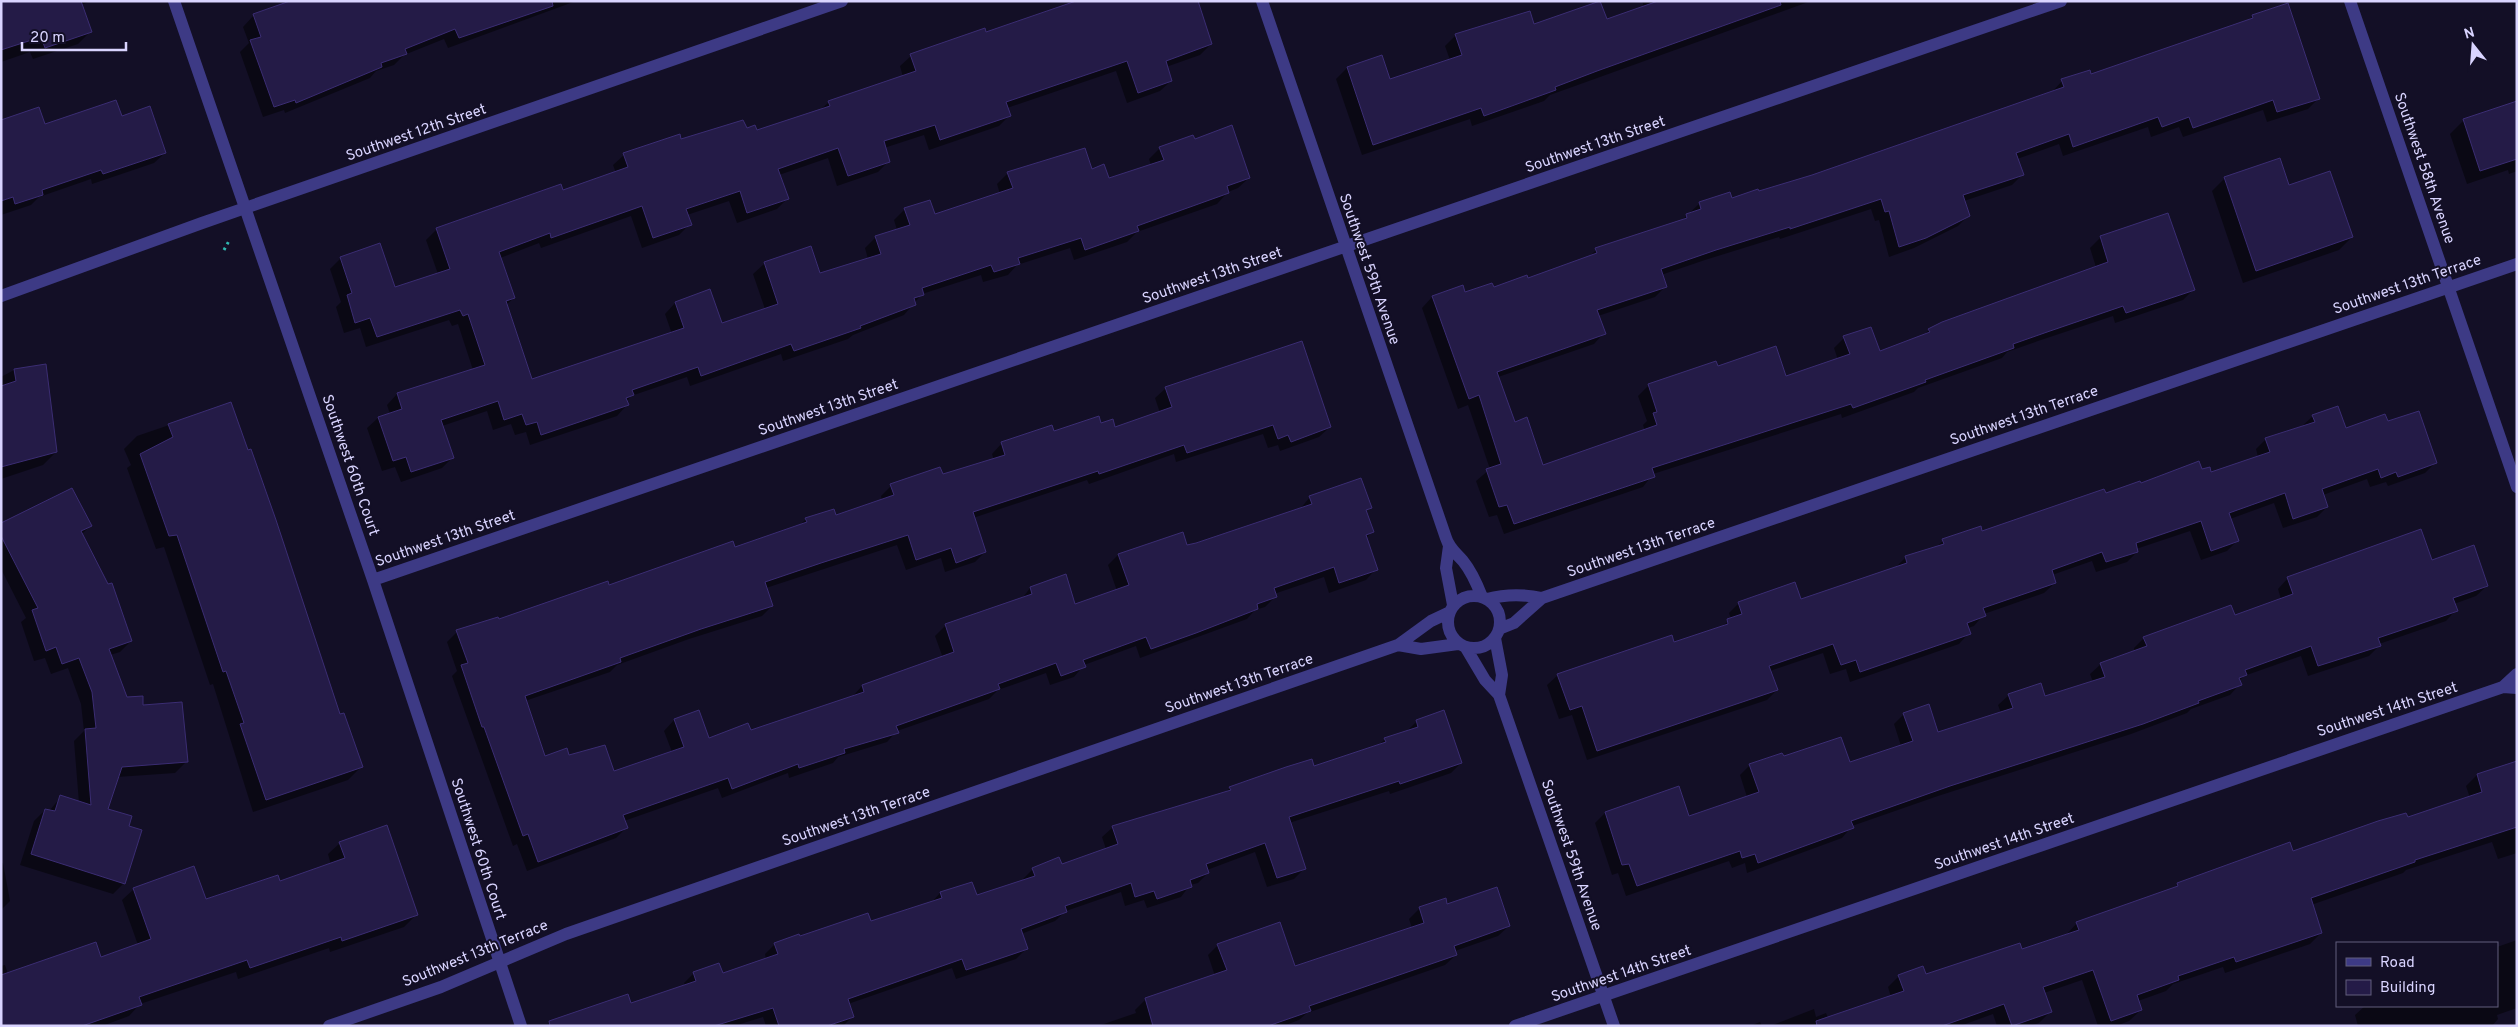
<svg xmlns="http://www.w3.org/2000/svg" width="2518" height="1027" font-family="Overpass,sans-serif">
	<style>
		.shadow { fill: #0007 }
		.building { fill: #241b47; stroke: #3b2d73 }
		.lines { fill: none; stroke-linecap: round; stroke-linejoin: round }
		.path { stroke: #2fb8b0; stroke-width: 3; stroke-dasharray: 2.5 4; stroke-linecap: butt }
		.minor { stroke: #3d3a85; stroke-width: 12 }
		.labels { text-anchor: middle; stroke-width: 4; stroke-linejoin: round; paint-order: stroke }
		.street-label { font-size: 15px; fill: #d9d4ff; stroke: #130f26 }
	</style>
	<rect width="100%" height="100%" fill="#130f26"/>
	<!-- shadow -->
	<path class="shadow" d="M1 1H91L81 5 90 32 78 44 33 59 30 52 1 62Z
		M353 1H576L448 48 444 39 404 55 394 65 376 71 370 78 285 113 284 110 263 117 240 52 249 43 243 27 254 15Z
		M1642 1H1811L1550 95 1544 101 1472 126 1470 119 1362 155 1336 79 1347 68 1390 81 1450 60 1445 46 1456 35 1533 26 1606 21 1644 7Z
		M2253 16 2318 99 2308 109 2267 122 2263 110 2183 137 2179 127 2151 137 2148 127 2063 156 2059 144 2017 159 2022 175 2012 185 1964 201 1969 215 1958 226 1914 248 1889 257 1879 220 1875 221 1871 209 1780 239 1779 237 1705 260 1661 275 1665 287 1655 297 1598 316 1604 333 1594 344 1498 377 1515 423 1542 466 1645 431 1643 425 1647 421 1638 396 1649 385 1717 368 1785 378 1838 360 1834 348 1844 338 1879 352 1922 337 1929 330 2096 267 2090 248 2100 238 2167 215 2193 290 2183 300 2115 323 2113 316 2038 341 2007 352 2002 358 1918 388 1914 392 1842 418 1841 414 1653 474 1643 487 1504 534 1497 515 1489 517 1476 481 1490 469 1468 405 1458 409 1422 308 1432 297 1462 287 1465 294 1527 279 1588 258 1596 250 1680 222 1700 203 1758 193 1813 176 2052 92 2062 81 2090 76 2247 21Z
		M986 34 1211 44 1200 55 1166 67 1171 81 1160 91 1127 103 1116 71 1007 108 1009 116 999 126 929 150 924 135 884 148 889 161 878 172 837 186 828 158 779 175 788 198 777 209 737 223 729 201 687 215 690 224 679 235 642 248 631 216 541 248 539 243 500 258 514 298 506 305 532 381 672 334 665 314 675 303 721 325 765 309 753 274 764 264 810 248 820 275 868 259 865 248 876 237 897 230 894 220 905 209 934 215 1000 194 997 184 1008 173 1091 170 1109 180 1151 165 1149 159 1160 148 1194 141 1249 178 1238 188 1228 192 1217 204 1137 232 1127 242 1074 260 1070 248 1017 265 1008 275 983 282 981 275 922 294 904 315 853 335 848 339 783 361 781 354 690 386 687 377 631 396 626 402 627 405 617 416 530 445 526 432 515 435 511 424 493 430 487 411 442 426 453 457 442 468 401 482 395 467 382 471 367 428 378 418 390 414 387 405 397 394 473 370 458 324 452 326 449 320 366 347 360 328 344 333 336 307 341 302 330 269 341 258 394 288 438 274 426 240 437 229 562 192 616 173 613 165 624 155 680 140 746 130 756 132 820 110 829 102 903 77 900 66 911 56Z
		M2517 103V171L2509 174 2508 170 2467 184 2450 134 2463 121Z
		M121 118 165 153 154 163 92 184 91 179 39 197 31 205 1 215V121L45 126Z
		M2225 178 2288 187 2352 237 2339 250 2243 283 2212 191Z
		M14 370 56 452 43 465 1 479V377Z
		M1166 388 1330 427 1319 437 1280 451 1278 445 1268 448 1263 434 1176 462 1174 454 1089 484 1087 480 973 518 985 552 975 562 945 572 941 558 906 570 897 545 766 588 772 606 762 616 689 639 617 665 610 672 525 701 544 758 569 757 613 772 672 752 664 731 674 720 698 712 708 739 750 732 852 697 862 686 943 658 935 636 945 626 1021 600 1030 588 1074 606 1117 591 1108 565 1118 555 1186 546 1300 509 1310 497 1370 507 1365 512 1372 532 1366 538 1376 569 1366 580 1329 593 1324 577 1274 594 1275 597 1265 607 1255 610 1247 619 1140 658 1136 646 1084 665 1074 677 1050 685 1046 673 998 690 989 699 897 731 887 742 838 757 833 763 789 778 788 773 722 798 718 788 624 821 626 828 616 838 527 871 517 844 513 846 452 676 457 671 447 642 457 632 734 549 799 526 806 519 835 517 882 500 881 496 891 486 942 476 994 460 992 454 1002 443 1100 425 1114 428 1160 413 1155 398Z
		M231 404 340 716 361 767 348 780 253 812 213 684 210 685 164 547 156 549 127 468 131 465 124 449 137 436Z
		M2313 416 2345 430 2387 423 2436 462 2425 473 2388 486 2386 482 2370 487 2367 479 2323 495 2327 507 2317 517 2283 528 2274 503 2230 519 2237 541 2227 551 2201 560 2190 531 2136 549 2137 552 2127 562 2096 572 2092 561 2052 575 2055 583 2044 593 1984 614 1974 626 1968 628 1969 633 1959 644 1850 682 1846 669 1830 674 1823 653 1770 671 1777 690 1767 700 1587 760 1572 715 1559 719 1547 685 1558 675 1673 644 1720 628 1731 619 1729 613 1739 603 1800 600 1895 568 1906 557 1935 548 1943 541 1980 528 1982 532 2140 485 2202 471 2211 474 2258 457 2256 449 2266 439 2302 426Z
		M1 525 90 526 81 535 131 641 120 652 110 655 126 698 142 706 186 762 175 773 117 777 107 810 127 827 124 883 113 894 20 865 34 821 45 810 49 811 61 797 79 803 74 741 84 731 81 704 68 668 51 674 45 658 34 661 21 622 26 618 1 569Z
		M2431 562 2487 586 2476 596 2454 604 2456 610 2446 621 2379 644V646L2369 656 2308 676 2301 656 2244 676 2239 681 2240 684 2230 695 2191 709 2187 713 2131 734 1938 796 1852 826 1842 838 1747 873 1745 863 1732 868 1729 861 1626 896 1618 873 1612 875 1595 823 1605 813 1688 817 1747 797 1740 775 1750 765 1783 758 1849 764 1901 746 1894 724 1904 714 1937 734 2001 713 1998 705 2009 695 2044 698 2093 682 2090 674 2101 664 2135 652 2134 648 2144 638 2234 617 2281 599 2278 589 2288 578Z
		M1417 721 1461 763 1451 773 1390 794 1389 791 1289 823 1304 869 1294 879 1267 887 1255 852 1207 870 1208 873 1198 883 1190 885 1181 897 1147 908 1144 900 1125 906 1121 892 1066 911 1055 921 1021 934 1026 949 1016 959 956 979 952 968 848 1004 853 1016 843 1026H766L763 1017 734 1026H581L630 1004 685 986 684 983 694 973 722 974 766 959 765 954 775 944 870 923 931 903 940 893 976 896 1023 881V879L1033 869 1061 865 1106 849 1102 837 1112 828 1225 793 1230 788 1313 767 1378 746 1385 739 1406 732Z
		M2517 762V853L2498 859 2492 842 2406 870 2403 873 2311 905 2321 933 2310 944 2225 973 2223 967 2173 984 2166 991 2138 1001 2141 1010 2129 1021 2116 1026H2098L2082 980 2044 993 2051 1011 2039 1023 2030 1026H1997L1993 1014 1960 1026H1770L1814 1009 1816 1017 1826 1013 1828 1018 1891 997 1888 987 1899 976 1926 975 2022 951 2066 935 2077 923 2173 890 2178 884 2407 819 2470 798 2466 786 2477 775Z
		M340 843 416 915 404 927 330 952 329 948 238 979 236 972 140 1004 129 1016 102 1026H1V966L5 965 8 974 101 959 138 945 122 900 134 889 205 901 279 883 331 865 328 854Z
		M3 863 10 901 1 910V864Z
		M1447 905 1509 926 1498 936 1455 951 1456 955 1445 965 1307 1013 1299 1020 1283 1026H1098L1136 1013 1135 1010 1146 999 1215 976 1208 955 1218 945 1295 968 1412 928 1409 919 1420 908Z
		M2517 940V1008L2497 1015 2498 1019 2492 1026H2358L2355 1015 2365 1006H2497V947Z
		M1760 1022 1762 1026H1750Z"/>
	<!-- building -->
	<path class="building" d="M1 1H81L92 32 45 48 41 37 1 50Z
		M290 1H552L553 6 459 38 455 29 405 49 407 54 381 63 382 67 296 103 295 100 274 107 250 40 261 37 253 14Z
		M1076 1H1198L1212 44 1166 61 1172 81 1138 93 1127 61 1006 102 1011 116 940 140 935 125 884 141 890 162 848 176 838 148 778 169 789 199 747 213 740 191 686 209 692 225 653 238 642 206 551 238 550 233 499 252 515 298 506 301 532 379 684 328 675 302 710 289 722 323 778 304 764 262 811 246 820 273 881 254 875 236 910 225 904 208 930 200 935 214 1013 188 1007 172 1085 148 1092 169 1104 164 1109 178 1164 160 1159 147 1193 135 1195 139 1232 125 1250 178 1227 186 1229 193 1137 226 1139 231 1085 250 1081 238 1018 258 1020 264 994 272 991 265 922 288 924 295 914 298 916 305 860 326 861 328 794 351 791 344 701 376 698 367 632 390 634 395 626 398 629 405 541 435 537 422 526 425 522 414 504 420 498 401 441 420 454 458 411 472 406 457 393 461 378 417 402 409 397 393 485 365 468 314 463 316 460 310 377 337 370 318 355 323 347 295 352 293 340 257 380 243 395 287 450 269 436 228 561 184 563 190 628 167 623 153 680 134 681 139 743 120 747 128 755 125 757 130 830 106 828 101 916 71 910 54 985 28 986 32Z
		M1600 1 1607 19 1658 1H1780L1781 5 1597 71 1555 87 1556 90 1484 116 1481 108 1373 145 1347 67 1382 55 1390 79 1462 55 1455 34 1530 11 1534 24Z
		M2288 3 2320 99 2277 112 2273 100 2193 128 2189 117 2162 127 2158 117 2073 147 2069 134 2016 153 2024 175 1963 195 1970 216 1926 238 1899 247 1889 211 1885 212 1881 199 1790 229V227L1716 250 1661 269 1667 287 1597 310 1606 334 1497 372 1515 422 1527 417 1543 465 1657 425 1653 413 1657 412 1648 384 1716 361 1718 366 1776 346 1786 376 1850 354 1843 336 1871 327 1880 351 1930 332 1928 329 1942 322 2108 262 2100 236 2168 213 2195 290 2126 313 2123 306 2050 331 2013 344 2014 348 1925 380 1926 382 1853 408 1851 404 1652 468 1655 477 1514 524 1507 505 1499 507 1486 469 1501 464 1479 395 1469 399 1432 296 1463 285 1465 292 1492 283 1494 287 1527 275 1528 278 1597 253 1595 248 1687 218 1686 214 1701 209 1699 202 1730 192 1732 198 1758 189 1759 191 1812 175 2064 87 2061 79 2090 70 2091 74 2253 18 2252 15Z
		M116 100 122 116 150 106 166 153 103 174 101 170 42 190 43 195 15 204 13 197 1 201V120L39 107 45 124Z
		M2517 101V159L2480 171 2463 119Z
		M2280 158 2289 185 2330 171 2353 237 2256 271 2224 177Z
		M1302 341 1331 427 1291 442 1288 435 1278 439 1273 425 1187 453 1184 445 1099 474 1098 471 973 512 986 552 956 563 951 548 916 560 908 535 821 563 765 582 773 606 701 629 620 658 621 662 525 696 545 756 567 748 569 755 605 745 614 771 684 747 674 719 699 710 709 738 748 723 751 730 864 692 862 685 954 652 945 624 1032 594 1030 587 1066 574 1075 604 1129 585 1118 554 1183 532 1187 545 1196 543 1312 504 1309 496 1361 478 1372 508 1366 510 1374 532 1366 535 1378 570 1339 583 1334 567 1274 588 1277 597 1257 604 1258 609 1196 633 1151 649 1146 637 1083 660 1086 667 1061 676 1056 663 998 684 1000 689 896 726 899 733 844 749 845 753 799 768 798 764 732 789 728 778 623 815 628 828 538 862 528 834 523 836 484 727H482L461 665 468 663 456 630 498 617 499 619 608 581 609 585 733 541 735 547 807 522 805 518 834 509 836 515 894 495 890 484 940 467 943 474 1005 455 1001 442 1052 425 1054 431 1099 416 1101 423 1113 419 1115 427 1172 407 1165 387Z
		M46 364 57 452 1 467V386L16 381 14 369Z
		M231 402 248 450 251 449 276 520 340 714 344 713 363 767 266 800 240 724 244 723 226 671 223 672 177 535 169 536 140 454 173 437 168 424Z
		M2338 406 2346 428 2385 414 2388 421 2419 411 2437 463 2398 477 2396 472 2381 478 2378 469 2322 489 2328 507 2293 519 2285 493 2229 513 2239 541 2211 551 2201 521 2136 543 2138 552 2106 562 2102 552 2052 570 2056 583 1983 608 1986 616 1967 623 1971 634 1860 672 1856 660 1841 665 1833 644 1769 666 1778 690 1597 751 1582 706 1570 710 1557 674 1672 635 1674 642 1728 624 1727 619 1742 614 1738 602 1795 582 1801 599 1907 563 1905 556 1944 544 1942 539 1981 526 1982 531 2104 489 2106 493 2140 481 2141 483 2199 461 2202 469 2210 467 2211 472 2270 452 2265 438 2315 422 2312 415Z
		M72 488 92 526 81 531 108 584 112 583 132 641 109 649 127 697 143 696V705L182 702 188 762 122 767 108 809 132 816 129 826 142 830 125 884 31 854 45 809 55 811 60 795 91 805 85 729 96 728 92 692 79 658 62 664 56 647 46 651 32 610 38 608 1 536V523Z
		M2421 529 2432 560 2474 545 2488 586 2453 598 2458 611 2378 638 2381 646 2318 666 2311 646 2245 670 2247 675 2239 678 2242 685 2198 701 2199 703 2143 724 1950 786 1851 821 1854 828 1758 863 1755 854 1742 858 1740 851 1637 886 1629 864 1622 865 1605 812 1679 786 1689 816 1759 792 1749 764 1782 753 1784 756 1841 737 1850 762 1913 741 1903 713 1929 704 1938 732 2013 708 2008 694 2041 683 2045 696 2105 677 2100 663 2147 646 2143 637 2231 605 2235 615 2293 594 2287 577Z
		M1444 710 1462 763 1400 784 1399 781 1289 817 1306 869 1277 878 1265 843 1206 864 1209 873 1190 880 1192 887 1157 899 1154 891 1135 897 1131 883 1065 906 1067 912 1021 929 1028 949 966 970 962 959 848 999 854 1017 827 1026H779L773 1008 714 1026H550L549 1021 628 994 631 1003 696 981 693 972 719 963 723 973 778 954 774 943 799 934 800 936 868 913 871 921 942 898 940 892 972 882 977 895 1035 876 1032 868 1059 857 1062 864 1118 844 1112 826 1231 790 1229 787 1286 767 1312 759 1314 766 1386 742 1384 738 1418 727 1416 720Z
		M2517 761V827L2415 860V862L2311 898 2322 933 2236 962 2234 957 2178 976 2179 980 2137 995 2142 1010 2111 1021 2093 970 2043 987 2052 1012 2012 1026 2004 1004 1942 1026H1817L1816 1021 1904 991 1898 975 1923 966 1926 974 2020 943 2022 949 2079 930 2076 922 2178 886 2177 883 2290 842 2293 851 2378 821 2406 813 2408 817 2482 792 2477 774Z
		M387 825 418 915 342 941 341 937 250 968 247 960 139 997 142 1005 82 1026H1V975L96 942 101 957 151 939 133 888 194 866 206 899 278 875 280 881 345 858 339 842Z
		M1497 887 1510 926 1454 946 1457 955 1309 1006 1311 1011 1268 1026H1153L1145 998 1227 970 1217 944 1280 922 1295 966 1424 923 1419 907 1446 898 1447 904Z"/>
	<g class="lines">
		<!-- path -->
		<path class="path" d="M224 250 230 239"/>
		<!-- minor -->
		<path class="minor" d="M174 1 373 580 521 1026
			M1262 1 1446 538C1449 548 1456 553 1463 561 1472 572 1477 584 1482 597
			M2350 1 2517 487
			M1 296 202 223 842 1
			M1449 546 1446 568 1453 605
			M373 580 2061 1
			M1448 622a26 26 0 1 1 52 0a26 26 0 1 1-52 0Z
			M1487 599C1506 594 1523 594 1542 598
			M1499 629 1514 623 1542 598 2517 264
			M1495 638 1502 675 1499 695
			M1398 645 1421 649 1458 644
			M1466 648 1485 680 1499 695 1614 1026
			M2503 687 2517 674
			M329 1026 441 987 566 934 1398 645 1431 621 1448 613
			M1515 1026 2503 687 2517 688"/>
	</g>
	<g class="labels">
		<!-- street labels -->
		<g class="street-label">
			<text transform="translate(416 132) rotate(-19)" y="5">Southwest 12th Street</text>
			<text transform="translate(1595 144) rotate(-19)" y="5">Southwest 13th Street</text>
			<text transform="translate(2425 168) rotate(71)" y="5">Southwest 58th Avenue</text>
			<text transform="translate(1370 269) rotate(71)" y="5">Southwest 59th Avenue</text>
			<text transform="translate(1212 275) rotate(-19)" y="5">Southwest 13th Street</text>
			<text transform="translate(2407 284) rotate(-19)" y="5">Southwest 13th Terrace</text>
			<text transform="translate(828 407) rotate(-19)" y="5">Southwest 13th Street</text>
			<text transform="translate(2024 415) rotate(-19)" y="5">Southwest 13th Terrace</text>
			<text transform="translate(351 465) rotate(71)" y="5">Southwest 60th Court</text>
			<text transform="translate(445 538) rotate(-19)" y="5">Southwest 13th Street</text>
			<text transform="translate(1641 547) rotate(-19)" y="5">Southwest 13th Terrace</text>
			<text transform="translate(1239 683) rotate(-19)" y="5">Southwest 13th Terrace</text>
			<text transform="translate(2387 709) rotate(-18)" y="5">Southwest 14th Street</text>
			<text transform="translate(856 816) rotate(-19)" y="5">Southwest 13th Terrace</text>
			<text transform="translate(2004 841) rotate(-19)" y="5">Southwest 14th Street</text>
			<text transform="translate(479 849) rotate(72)" y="5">Southwest 60th Court</text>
			<text transform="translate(1572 855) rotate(71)" y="5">Southwest 59th Avenue</text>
			<text transform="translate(475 953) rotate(-22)" y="5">Southwest 13th Terrace</text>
			<text transform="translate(1621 973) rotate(-19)" y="5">Southwest 14th Street</text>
		</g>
	</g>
	<!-- border -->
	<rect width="2518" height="1027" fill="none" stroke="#d9d4ff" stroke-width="5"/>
	<!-- legend -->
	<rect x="2336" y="942" width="162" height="65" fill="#130f26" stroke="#625e7d"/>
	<rect x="2346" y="958" width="25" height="8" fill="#3d3a85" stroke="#625e7d"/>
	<text x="2380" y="967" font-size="15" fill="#d9d4ff">Road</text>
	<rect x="2346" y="980" width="25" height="15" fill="#241b47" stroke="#625e7d"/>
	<text x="2380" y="992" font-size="15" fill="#d9d4ff">Building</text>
	<!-- north arrow -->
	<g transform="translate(2473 45) rotate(343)" stroke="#130f26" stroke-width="4" paint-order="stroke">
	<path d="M0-4L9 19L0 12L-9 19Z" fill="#d9d4ff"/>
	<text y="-8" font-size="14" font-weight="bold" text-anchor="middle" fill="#d9d4ff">N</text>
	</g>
	<!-- scale -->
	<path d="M22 42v8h104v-8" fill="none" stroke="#d9d4ff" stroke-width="2.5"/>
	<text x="30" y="42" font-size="15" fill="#d9d4ff" stroke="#130f26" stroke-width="4" paint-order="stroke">20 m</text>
</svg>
